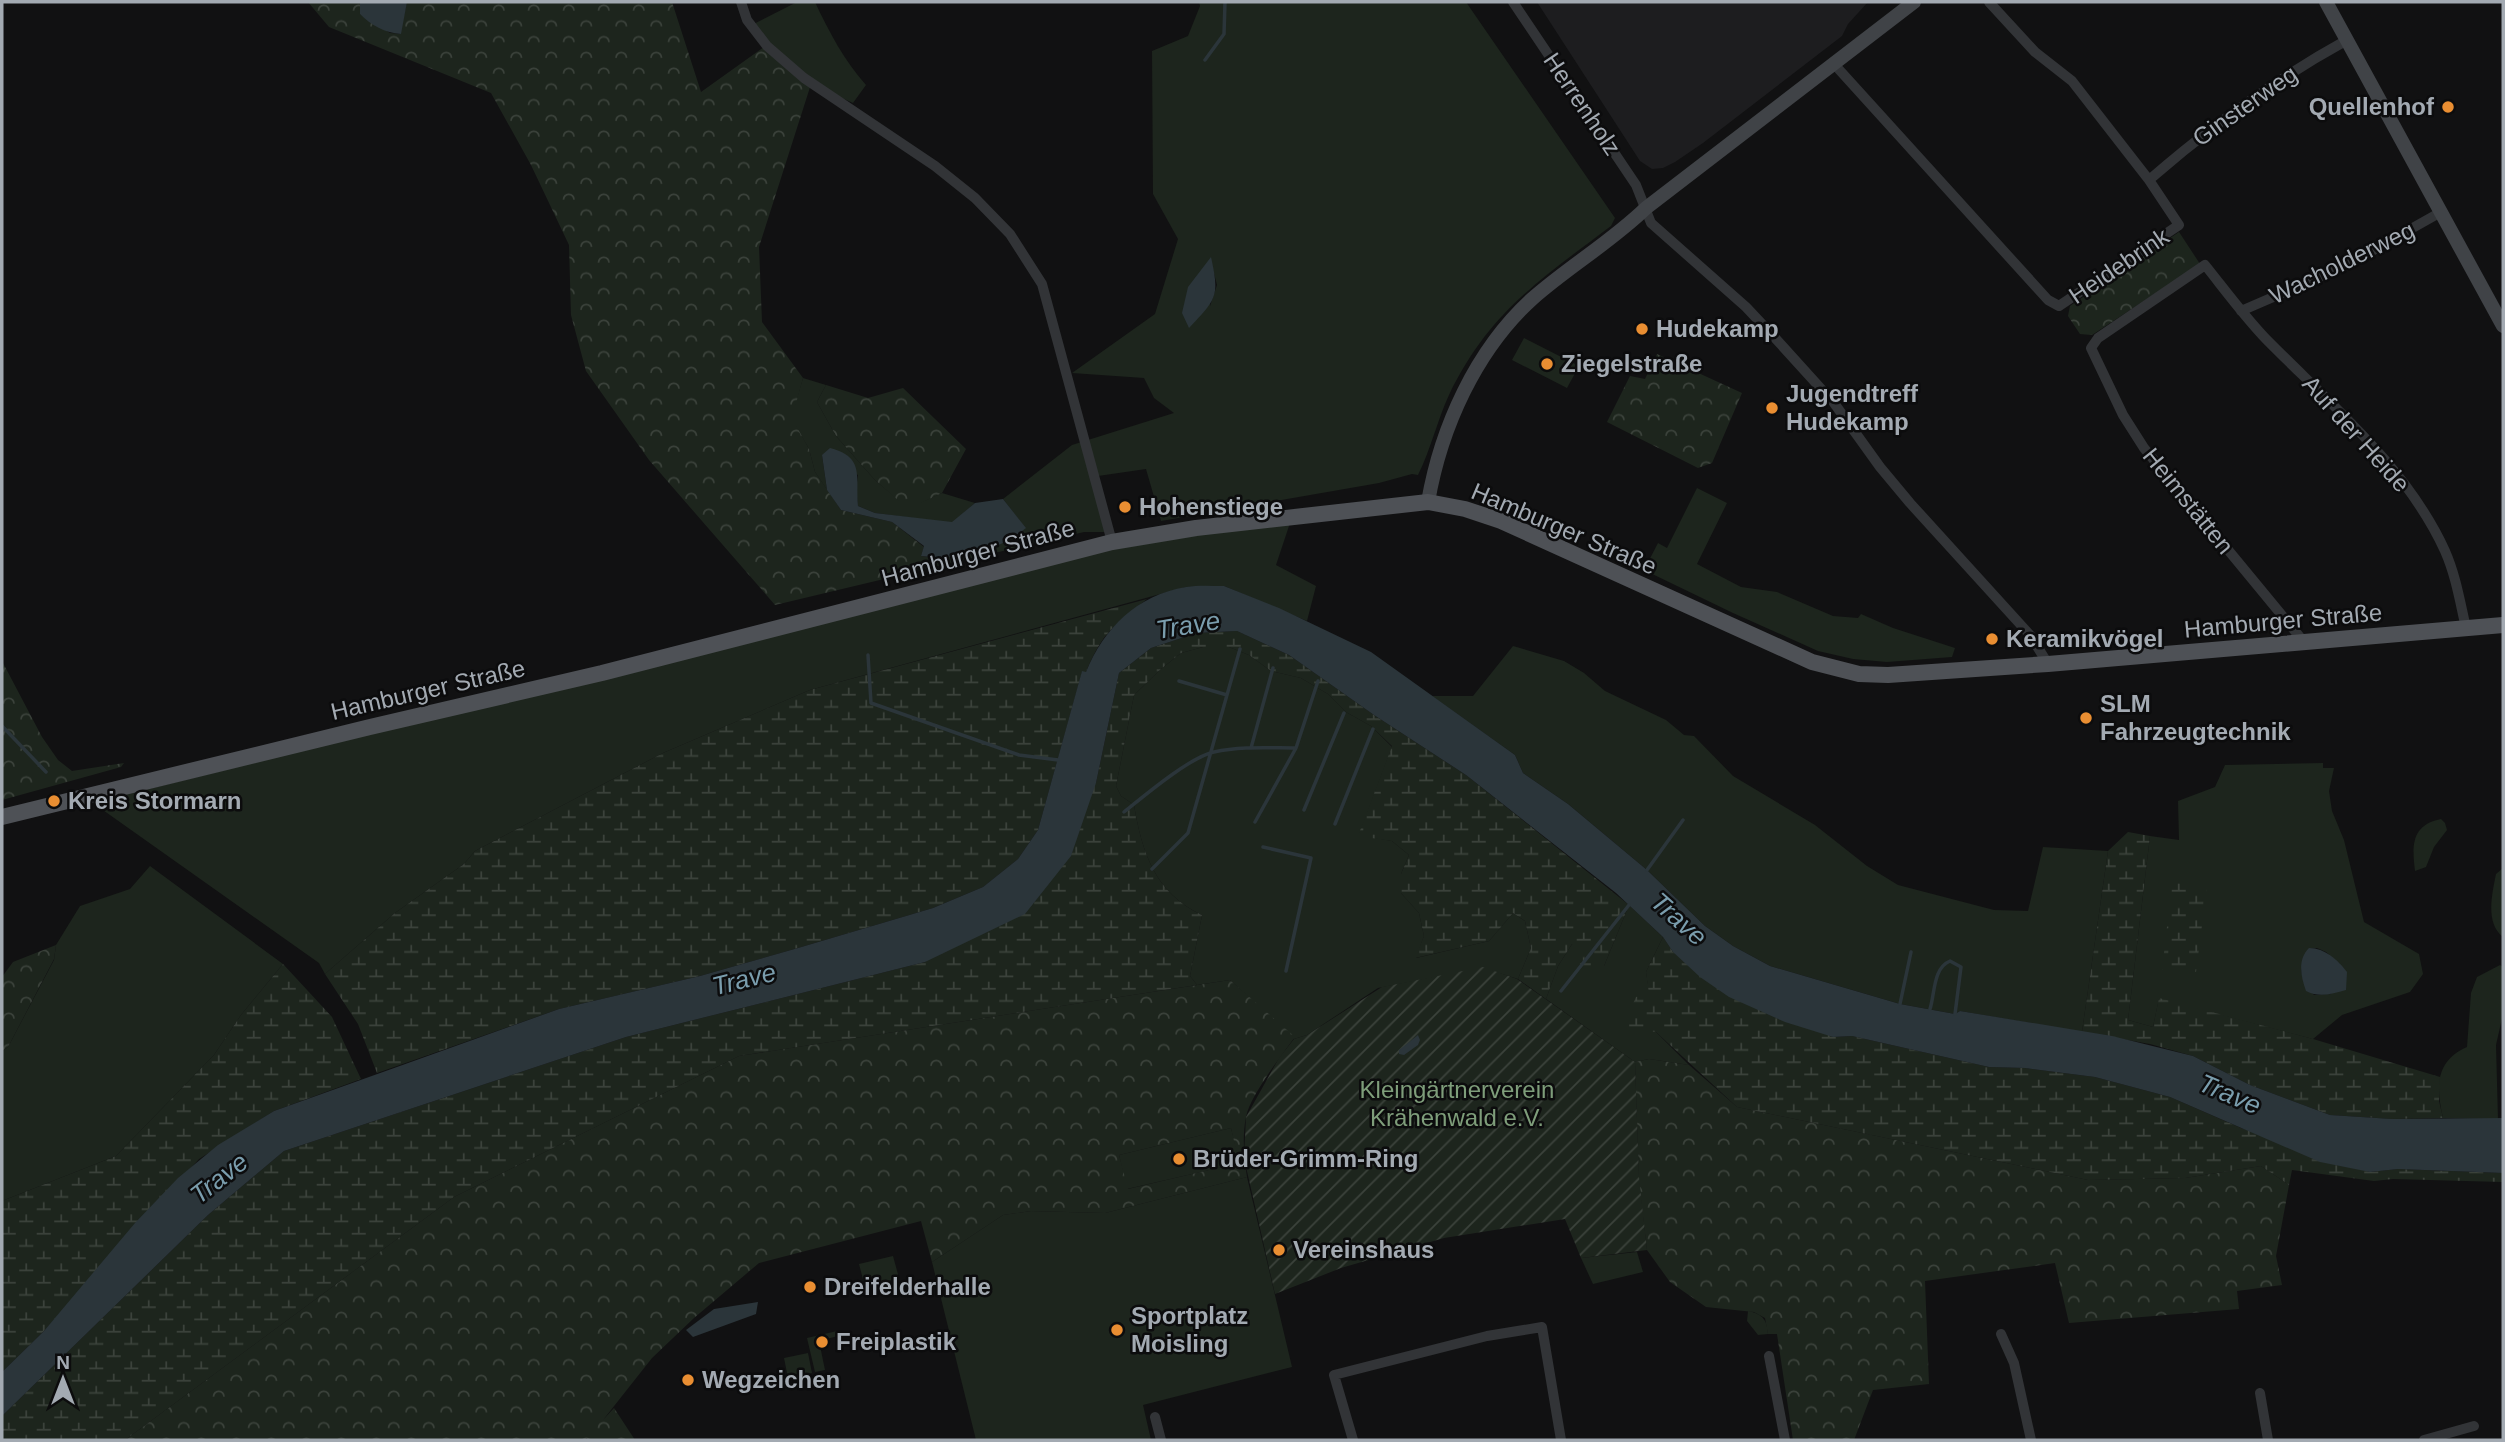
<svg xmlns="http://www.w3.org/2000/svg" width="2505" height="1442" font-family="Helvetica,sans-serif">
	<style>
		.built { fill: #1d1d1f }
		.grass { fill: #1d251d; fill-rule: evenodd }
		.forest { fill: url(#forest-crowns); fill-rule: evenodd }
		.wetland { fill: url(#wetland-marsh) }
		.garden { fill: url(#garden-furrows) }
		.water { fill: #2b353a }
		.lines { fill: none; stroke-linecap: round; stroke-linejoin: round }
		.stream { stroke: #2b353a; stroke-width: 3.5 }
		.street { stroke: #323437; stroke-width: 10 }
		.secondary { stroke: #404347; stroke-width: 14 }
		.primary { stroke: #4e5156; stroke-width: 16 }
		.poi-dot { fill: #e98e32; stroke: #0c0c0d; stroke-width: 2.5 }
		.labels { text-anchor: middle; stroke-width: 5; stroke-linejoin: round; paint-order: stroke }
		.street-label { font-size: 24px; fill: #a3aab2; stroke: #0c0c0d }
		.poi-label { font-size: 24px; font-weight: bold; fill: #a3aab2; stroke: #0c0c0d; text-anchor: start }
		.park-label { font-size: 24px; fill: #7e9d7a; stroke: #0c0c0d }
		.water-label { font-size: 26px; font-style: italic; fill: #7a9dad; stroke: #0c0c0d }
	</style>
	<defs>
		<pattern id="forest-crowns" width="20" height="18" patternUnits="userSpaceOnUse" patternTransform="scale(1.75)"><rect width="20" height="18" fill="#1d251d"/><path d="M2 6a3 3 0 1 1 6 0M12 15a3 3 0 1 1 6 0" fill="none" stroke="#3b423b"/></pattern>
		<pattern id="wetland-marsh" width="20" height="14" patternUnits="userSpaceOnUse" patternTransform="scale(1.75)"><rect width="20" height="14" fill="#1d251d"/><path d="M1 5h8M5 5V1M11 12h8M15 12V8" fill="none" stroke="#3b423b"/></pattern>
		<pattern id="garden-furrows" width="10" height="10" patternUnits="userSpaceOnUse" patternTransform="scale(1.75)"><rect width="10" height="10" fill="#1d251d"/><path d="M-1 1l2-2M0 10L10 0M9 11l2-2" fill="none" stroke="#3b423b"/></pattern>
	</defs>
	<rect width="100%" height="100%" fill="#111112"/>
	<!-- built -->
	<path class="built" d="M1537 2H1868L1848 24 1842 36 1703 143 1675 162 1663 168 1652 169 1640 161Z"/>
	<!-- grass -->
	<path class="grass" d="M797 2H815C829 32 844 60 866 85L853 103 811 84 748 27Z
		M1199 2H1466L1615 218 1611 226C1541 279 1489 312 1449 395 1437 421 1431 449 1418 475L1412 474 1379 483 1161 521 1146 469 1098 476 1112 532H1084L930 568 934 558 980 553 1025 528 1003 499 1072 445 1174 413 1154 398 1144 378 1072 373 1155 314 1178 239 1153 194 1152 51 1188 36 1200 6ZM1210 258 1217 285 1210 306Z
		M1524 338 1579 366 1567 388 1512 360Z
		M803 378 826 385 817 402 836 436 875 480 908 508 942 493 975 503 952 523 875 513 858 506 856 489 858 475 822 455 827 490 815 472 809 449 791 418Z
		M1697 488 1727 503 1697 564 1741 587 1777 592 1833 616 1858 618 1861 614 1893 628 1955 648 1952 657 1887 662 1853 659 1818 651 1733 613 1644 570 1658 543 1667 548Z
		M1290 523 1276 565 1316 586 1307 621 1224 586 1186 587 810 690 663 753 475 851 464 864 395 913 325 974 319 963 93 803 1152 539Z
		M1513 646 1564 661 1584 673 1605 691 1666 720 1684 735 1694 736 1733 776 1815 825 1867 866 1898 885 1994 910 2028 911 2043 847 2108 851 2082 1032 1960 1011 1955 1014 1900 1004 1770 966 1733 946 1705 926 1647 870 1568 804 1523 773 1515 755 1432 696H1473Z
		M1203 647H1229L1249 655 1271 671 1301 678 1328 694 1346 712 1371 726 1392 747 1359 835 1392 841 1409 855 1401 874V893L1419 913 1424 936 1416 958 1489 941 1513 913 1525 921 1531 948 1518 979 1483 968 1378 988 1307 1035 1294 1039 1230 980 1197 985 1190 976 1202 915C1155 893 1142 853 1134 805L1121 796 1116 786 1134 695 1161 669 1181 653Z
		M2323 763V768H2334L2329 791 2332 811 2344 840 2364 922 2419 954 2423 974 2410 992 2342 1015 2313 1039 2159 999 2153 1027 2128 1020 2150 836 2179 840 2178 801 2215 787 2225 765ZM2317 948 2326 952 2340 964 2331 994 2314 995C2299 976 2298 971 2309 949Z
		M2441 819 2445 823 2447 830 2434 847 2426 867 2415 871C2412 846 2411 825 2441 819Z
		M150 866 283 964 241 1015 214 1055 116 1156 2 1201V1051L8 1047 54 960 56 945 80 906 130 889Z
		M2503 868V937C2485 923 2492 894 2496 874Z
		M1629 905 1663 937 1646 972 1656 1032 1689 1065 1649 1059 1635 1062 1546 999 1558 966 1572 944 1604 966Z
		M2500 965 2503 967V1014L2496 1045 2498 1119 2443 1118C2436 1087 2435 1061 2467 1047L2471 993 2477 977Z
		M1231 1128 1240 1163 1127 1189 1119 1155Z
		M1247 1177 1292 1367 1143 1405 1151 1440H976L932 1262 1003 1215 1031 1211 1105 1213Z
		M1637 1252 1643 1272 1593 1284 1581 1258Z
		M893 1256 899 1278 865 1287 859 1264Z
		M1748 1311C1763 1314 1767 1320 1768 1334L1758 1335 1747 1321Z
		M837 1331 838 1336 819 1341 825 1370 815 1372 807 1338Z
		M808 1353 812 1373 788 1378 784 1358Z"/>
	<!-- forest -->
	<path class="forest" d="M308 2H360V14L390 33 400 34 407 2H672L701 92 764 47 811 84 759 247 762 322 803 378 792 418 809 449 815 472 841 510 892 522 924 547 921 556 934 558 930 568 775 605 649 460 586 371 571 315 569 245 531 165 491 93 329 27Z
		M2179 232 2200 264 2092 335 2080 334 2068 316 2070 306Z
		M1657 354 1742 393 1712 463 1698 468 1607 422 1630 376 1645 379Z
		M826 385 868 398 903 388 966 449 942 493 908 509 875 480 836 436 817 402Z
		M2 661 42 737 58 760 72 771 124 763 121 767 2 800Z
		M56 945 54 959 8 1047 2 1051V977L13 962Z
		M1230 980 1295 1037C1281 1056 1250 1096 1246 1117 1242 1136 1244 1159 1247 1177L1105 1213 1031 1211 1003 1215 932 1262 921 1221 759 1263 694 1318 652 1358 603 1420 614 1408 635 1440H586L587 1438 584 1440H125L454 1197 739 1056ZM1231 1128 1239 1163 1128 1189 1119 1155Z
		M1649 1059 1689 1065 1737 1107 2088 1180 2185 1178 2261 1166 2289 1185 2276 1256 2282 1285 2237 1291 2239 1309 2069 1323 2055 1263 1925 1281 1929 1384 1873 1390 1854 1440H1793L1777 1334H1768L1765 1318 1754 1312 1706 1307 1670 1282 1647 1250 1639 1182 1635 1062Z"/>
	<!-- wetland -->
	<path class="wetland" d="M1147 599C1114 625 1102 633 1086 672H1082L1038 830 1018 859 983 887 933 908 798 948 700 976 559 1009 377 1073 358 1024 325 974 395 913 464 864 475 851 663 753 810 690Z
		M1237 631 1289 655 1374 715 1466 775 1629 905 1604 966H1581L1572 944 1558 966 1546 999 1518 979 1531 948 1525 921 1513 913 1489 941 1415 958 1424 936 1419 913 1401 893V874L1409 855 1392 841 1358 836 1392 746 1371 726 1346 712 1328 694 1301 678 1271 671 1249 655 1229 647H1203L1181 653 1161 669 1134 695 1116 786 1121 796 1134 805C1142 853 1155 893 1202 915L1190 976 1197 985 739 1056 454 1197 125 1440H2V1416L208 1215 284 1151 626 1037 925 962 1096 783 1119 673 1151 648 1197 633Z
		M2128 832 2150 836 2128 1020 2153 1027 2159 998 2313 1039 2440 1077 2439 1101 2443 1118 2392 1119 2330 1115 2250 1085 2193 1056 2150 1044 2082 1032 2108 851Z
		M2173 875 2207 886 2196 972 2162 970Z
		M1663 937 1673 952 1833 1037 1852 1036 1989 1067 2025 1068 2095 1077 2170 1097 2241 1128 2370 1172 2398 1169 2503 1173V1182L2393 1179 2374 1181 2292 1170 2289 1185 2261 1166 2185 1178 2088 1180 1737 1107 1656 1032 1622 1028 1636 997 1649 994 1646 972Z
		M283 964 332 1017 361 1079 274 1111 199 1159 44 1331 2 1372V1201L116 1156 214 1055 241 1015Z"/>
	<!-- garden -->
	<path class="garden" d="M1483 967 1517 979 1635 1062 1639 1177 1647 1250 1581 1258 1565 1219 1444 1238 1341 1268 1275 1294 1244 1158 1246 1117 1279 1058 1294 1039 1307 1035 1382 987Z"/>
	<!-- water -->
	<path class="water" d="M360 2H407L401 34C385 33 371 25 360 14Z
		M1211 257C1220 297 1216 299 1189 328L1182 313 1188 287Z
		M830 448C866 457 855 478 858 506L875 513 952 522 975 503 1003 499 1026 528C997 552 958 561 921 556L924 546 892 522 841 510 827 490 822 455Z
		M1224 586 1279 608 1371 652 1515 755 1523 773 1568 804 1647 870 1705 926 1733 946 1770 966 1900 1004 1955 1014 1960 1011 2112 1036 2193 1056 2250 1085 2330 1115 2392 1119 2503 1118V1173L2398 1169 2370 1172 2320 1162 2170 1097 2095 1077 2025 1068 1989 1067 1852 1036 1833 1037 1785 1022 1729 997 1700 977 1673 952 1663 937 1616 893 1466 775 1374 715 1289 655 1237 631 1197 633 1151 648 1119 673 1096 783 1071 856 1025 914 925 962 626 1037 284 1151 208 1215 2 1416V1372L44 1331 135 1223 178 1178 218 1145 274 1111 559 1009 700 976 798 948 933 908 983 887 1018 859 1038 830 1082 671 1086 672C1104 628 1137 595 1186 587 1198 585 1212 586 1224 586Z
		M2309 948C2325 948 2338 960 2347 972L2346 990C2332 994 2319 998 2306 991 2301 977 2297 960 2309 948Z
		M1418 1035 1420 1040 1418 1045 1404 1055 1399 1054V1050Z
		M758 1302 756 1314 693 1337 686 1330 714 1309Z"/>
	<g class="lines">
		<!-- stream -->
		<path class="stream" d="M1205 60 1224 34 1225 2
			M868 655 871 703 1019 755 1058 760
			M1179 681 1227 695
			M2 726 46 772
			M1251 748 1273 668
			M1304 810 1344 713
			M1124 812C1144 796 1190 757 1214 752 1240 746 1269 748 1296 748L1318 681
			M1255 822 1296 748
			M1335 824 1373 729
			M1263 847 1311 858 1286 971
			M1152 869 1188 833 1240 649
			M1647 870 1683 820
			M1561 991 1629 905
			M1900 1004 1911 952
			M1930 1009C1935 993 1933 968 1950 961L1961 967 1955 1014"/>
		<!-- street -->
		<path class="street" d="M741 2 747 20 767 46 804 78 935 166 975 198 1010 234 1042 284 1112 542
			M1513 2 1636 185 1651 223 1746 307 1776 339 1834 403 1880 467 1910 503 2030 635 2048 664
			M1834 64 2048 300 2059 306 2179 225 2149 180 2072 81 2035 52 1989 2
			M2149 180C2210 127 2276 79 2347 40
			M2241 311 2345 266 2441 212
			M2304 642 2144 448 2123 415 2091 348 2098 338 2205 265C2225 290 2244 316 2266 339 2329 403 2407 467 2445 551 2456 576 2460 602 2466 628
			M2001 1334 2014 1363 2031 1440
			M1769 1356 1785 1440
			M2260 1393 2268 1440
			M1155 1417 1161 1440
			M1353 1440 1334 1375 1487 1336 1542 1327 1561 1440
			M2424 1440 2474 1426"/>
		<!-- secondary -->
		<path class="secondary" d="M2326 2 2503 326
			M1428 502C1441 427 1476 350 1532 299 1568 267 1611 242 1646 208L1914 2"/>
		<!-- primary -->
		<path class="primary" d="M2 817 370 727 602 673 1112 542 1196 528 1428 502 1465 509 1501 521 1812 662 1859 674 1888 675 2048 664 2503 625"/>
	</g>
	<!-- markers -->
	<g class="poi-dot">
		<circle cx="2448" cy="107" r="7"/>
		<circle cx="1642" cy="329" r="7"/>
		<circle cx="1547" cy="364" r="7"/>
		<circle cx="1772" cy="408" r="7"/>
		<circle cx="1125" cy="507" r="7"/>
		<circle cx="1992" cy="639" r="7"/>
		<circle cx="2086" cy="718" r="7"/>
		<circle cx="54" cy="801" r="7"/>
		<circle cx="1179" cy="1159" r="7"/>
		<circle cx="1279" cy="1250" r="7"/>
		<circle cx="810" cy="1287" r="7"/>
		<circle cx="1117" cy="1330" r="7"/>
		<circle cx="822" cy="1342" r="7"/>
		<circle cx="688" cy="1380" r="7"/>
	</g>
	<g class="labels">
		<!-- street labels -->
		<g class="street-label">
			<text transform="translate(1582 104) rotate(56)" y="8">Herrenholz</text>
			<text transform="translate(2245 106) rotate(-35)" y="8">Ginsterweg</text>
			<text transform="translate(2342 263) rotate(-26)" y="8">Wacholderweg</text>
			<text transform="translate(2119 266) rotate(-34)" y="8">Heidebrink</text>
			<text transform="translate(2356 434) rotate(48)" y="8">Auf der Heide</text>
			<text transform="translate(2188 501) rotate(51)" y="8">Heimstätten</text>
			<text transform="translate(1564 529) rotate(23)" y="8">Hamburger Straße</text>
			<text transform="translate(978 553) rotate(-15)" y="8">Hamburger Straße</text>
			<text transform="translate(2283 621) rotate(-5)" y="8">Hamburger Straße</text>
			<text transform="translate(428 690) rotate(-13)" y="8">Hamburger Straße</text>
		</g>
		<!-- poi labels -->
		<g class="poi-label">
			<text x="2434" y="115" text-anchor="end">Quellenhof</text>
			<text x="1656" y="337">Hudekamp</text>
			<text x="1561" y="372">Ziegelstraße</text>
			<text x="1786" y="402">Jugendtreff<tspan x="1786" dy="28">Hudekamp</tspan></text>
			<text x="1139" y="515">Hohenstiege</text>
			<text x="2006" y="647">Keramikvögel</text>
			<text x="2100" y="712">SLM<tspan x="2100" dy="28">Fahrzeugtechnik</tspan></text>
			<text x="68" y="809">Kreis Stormarn</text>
			<text x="1193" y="1167">Brüder-Grimm-Ring</text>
			<text x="1293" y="1258">Vereinshaus</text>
			<text x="824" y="1295">Dreifelderhalle</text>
			<text x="1131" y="1324">Sportplatz<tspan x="1131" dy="28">Moisling</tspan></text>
			<text x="836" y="1350">Freiplastik</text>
			<text x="702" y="1388">Wegzeichen</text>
		</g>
		<!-- park labels -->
		<g class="park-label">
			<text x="1457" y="1098">Kleingärtnerverein<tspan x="1457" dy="28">Krähenwald e.V.</tspan></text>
		</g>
		<!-- water labels -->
		<g class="water-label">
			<text transform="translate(1188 625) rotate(-9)" y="9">Trave</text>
			<text transform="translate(1679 919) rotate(42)" y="9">Trave</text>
			<text transform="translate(744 979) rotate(-14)" y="9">Trave</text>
			<text transform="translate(2230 1094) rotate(23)" y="9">Trave</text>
			<text transform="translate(219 1178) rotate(-38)" y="9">Trave</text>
		</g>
	</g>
	<!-- border -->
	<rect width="2505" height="1442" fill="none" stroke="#a3aab2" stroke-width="7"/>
	<!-- north arrow -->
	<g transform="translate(63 1379)" stroke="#0c0c0d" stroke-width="5" paint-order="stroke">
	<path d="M0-5L12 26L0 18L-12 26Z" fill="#a3aab2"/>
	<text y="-10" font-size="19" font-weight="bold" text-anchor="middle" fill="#a3aab2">N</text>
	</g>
</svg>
